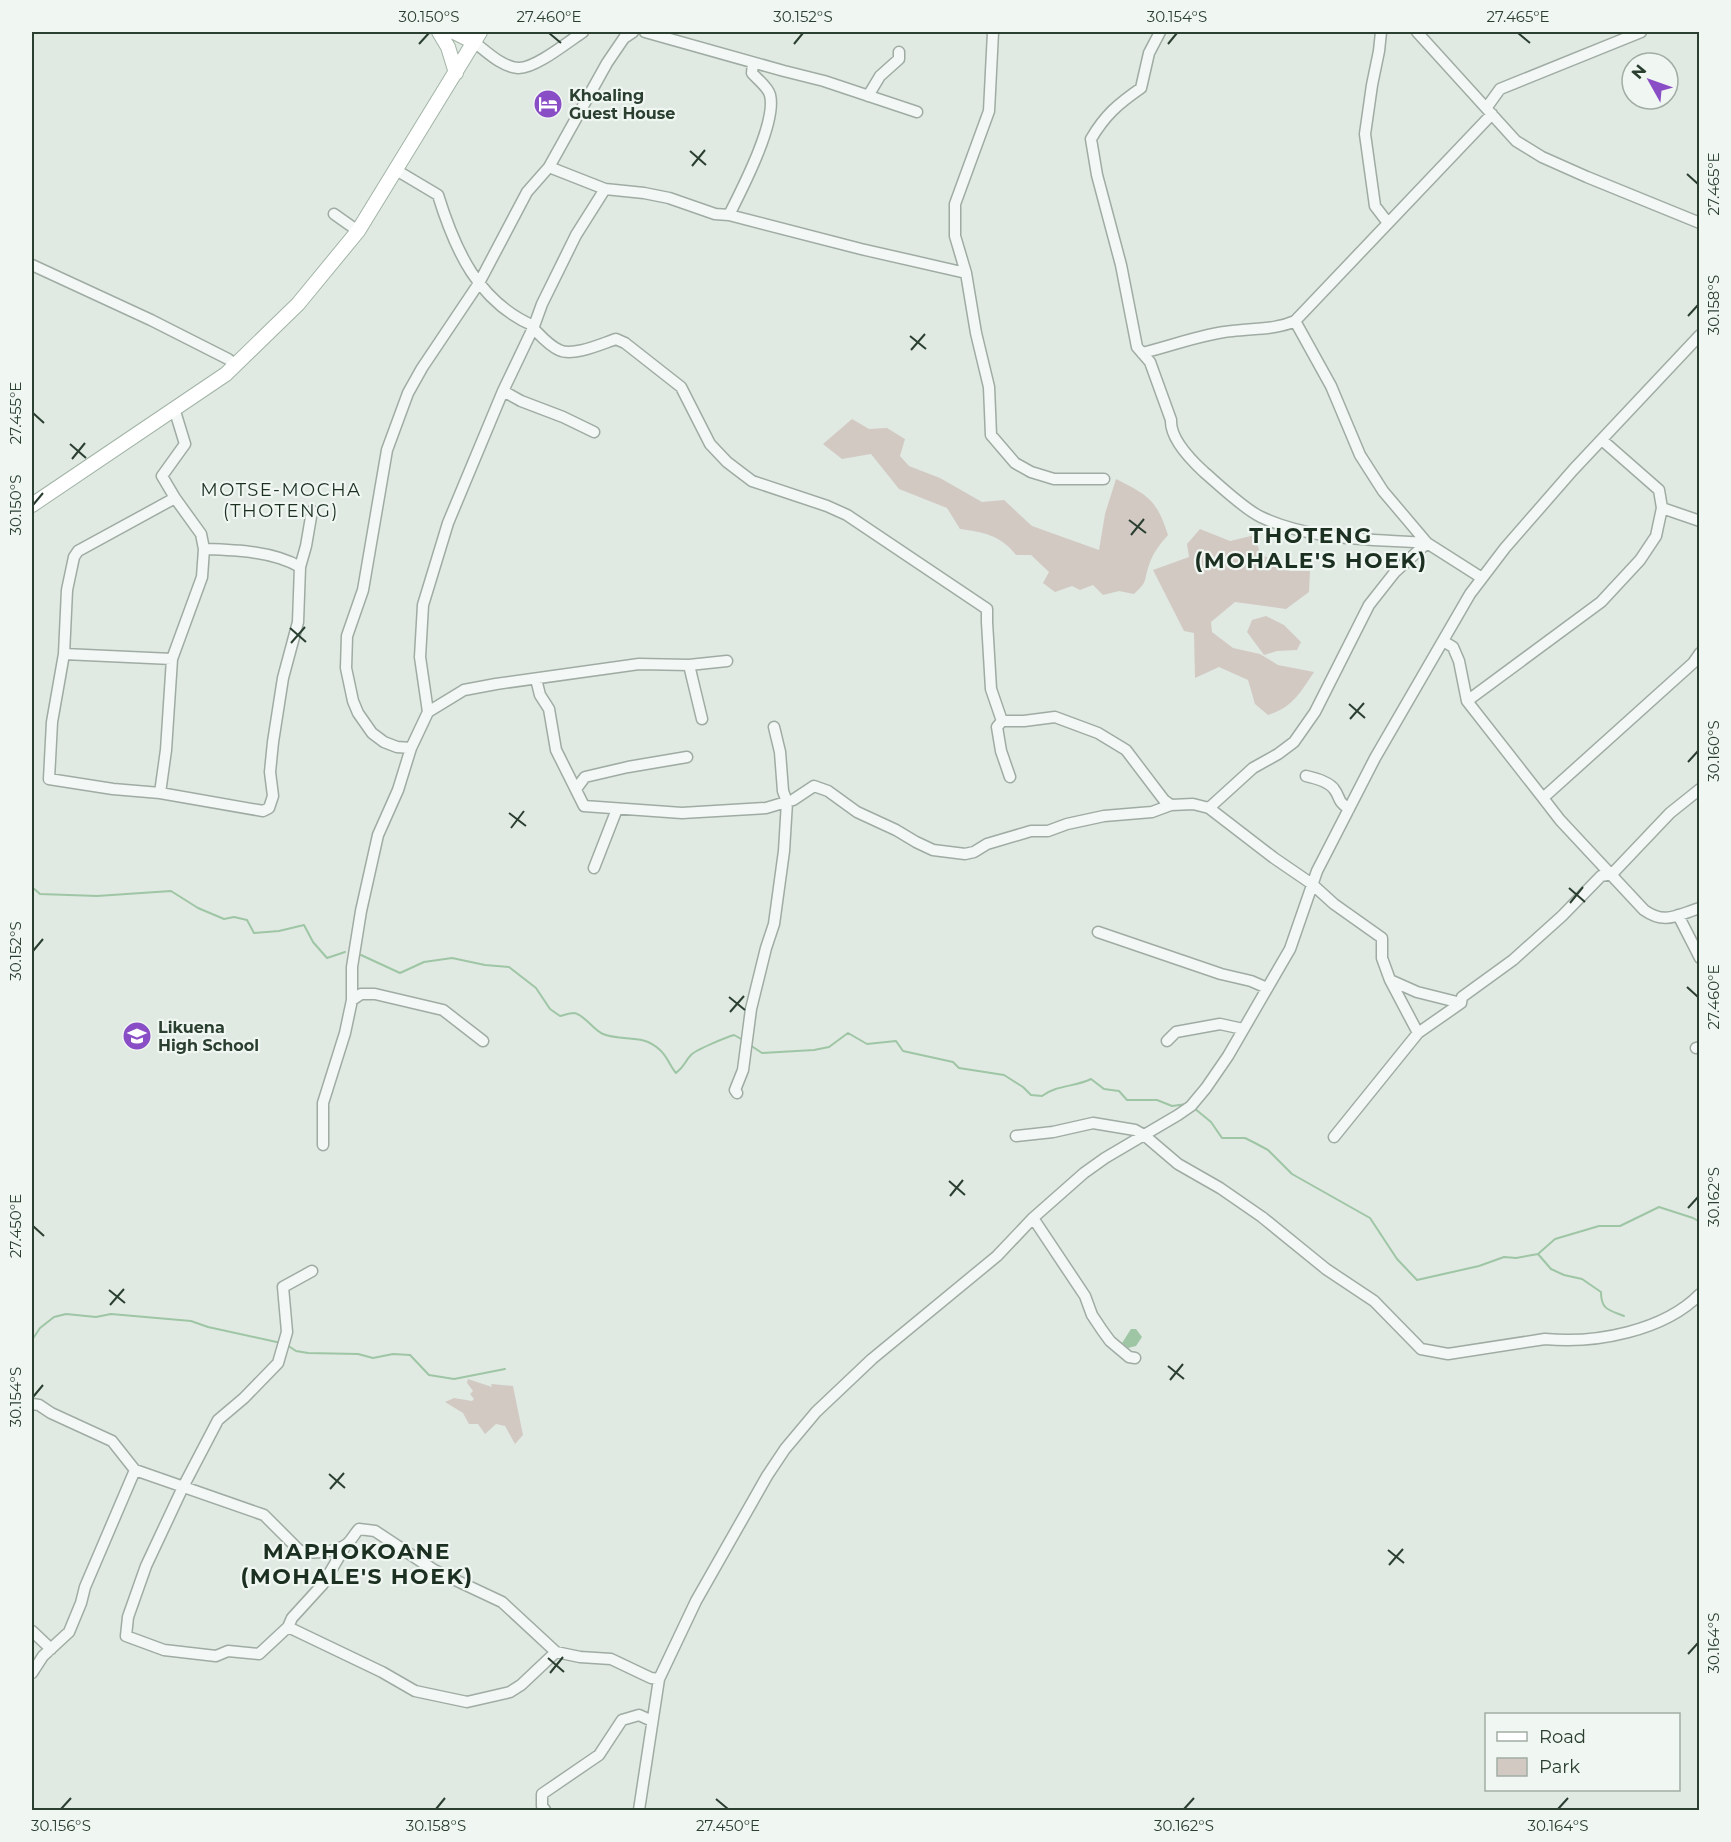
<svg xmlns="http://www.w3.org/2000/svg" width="1731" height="1842" font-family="Montserrat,sans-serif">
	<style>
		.green { fill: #d2c9c3 }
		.water { fill: #9ec6a5 }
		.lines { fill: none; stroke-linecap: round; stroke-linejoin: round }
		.stream { stroke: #9ec6a5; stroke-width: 2 }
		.minor-casing { stroke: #9faca3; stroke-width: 13 }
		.major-casing { stroke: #a1b4a6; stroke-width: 16 }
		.minor { stroke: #f3f7f5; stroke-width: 10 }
		.major { stroke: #fff; stroke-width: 14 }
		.ticks { fill: none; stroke: #2a3f30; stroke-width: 2 }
		.labels { text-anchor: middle; stroke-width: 4.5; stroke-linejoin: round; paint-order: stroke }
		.poi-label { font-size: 16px; font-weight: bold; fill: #2a3f30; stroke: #f0f6f2; text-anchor: start }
		.neighbourhood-label { font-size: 18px; letter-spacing: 1.5px; fill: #1c3022; stroke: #f0f6f2 }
		.district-label { font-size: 22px; font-weight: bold; letter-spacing: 1.5px; fill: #1c3022; stroke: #f0f6f2 }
		.neatline { fill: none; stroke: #2a3f30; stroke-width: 2 }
		.ticks-label { font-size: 15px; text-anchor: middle; fill: #2a3f30 }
	</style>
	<rect width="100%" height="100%" fill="#e1e9e3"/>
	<!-- green -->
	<path class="green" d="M852 419 869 429 887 428 905 439 900 456 909 466 940 478 982 502 1004 500 1032 526 1099 550 1105 514 1116 479C1148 495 1157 500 1168 535 1160 544 1153 553 1149 565 1143 582 1149 580 1134 594L1119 591 1103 595 1093 585 1080 590 1072 586 1055 592 1043 583 1049 572 1031 555H1016C1001 535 982 532 960 529L947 508 899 489 871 454 842 459 823 444Z
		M1200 529 1230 541 1255 535 1260 554 1280 563 1290 571H1310L1309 592 1286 609 1235 602 1211 622 1212 632 1233 648 1260 654 1278 665 1314 672C1300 693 1293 707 1268 715L1255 704 1248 680 1219 667 1195 678 1194 633 1184 631 1153 570 1189 557 1187 544Z
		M1266 616 1284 625 1301 642 1297 650 1277 651 1264 655 1247 632 1252 620Z
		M468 1379 492 1387 491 1384 513 1386 523 1435 515 1444 505 1426 496 1424 485 1434 478 1424H469L463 1413 445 1402 454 1398 472 1401 474 1399 470 1394 473 1391 467 1383Z"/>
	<!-- water -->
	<path class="water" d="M1131 1329H1136L1142 1337 1136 1346 1128 1348 1122 1343Z"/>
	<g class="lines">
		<!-- stream -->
		<path class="stream" d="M32 887 40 894 97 896 171 891 198 908 224 919 234 917 247 920 254 933 279 931 304 925 313 942 327 958 345 952
			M361 955 400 973 424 962 452 958 485 965 509 967 536 988 550 1009 560 1016C564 1015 570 1013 574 1013 584 1014 593 1030 603 1034 624 1042 642 1033 660 1050 667 1056 670 1066 676 1073 686 1065 684 1062 691 1055 695 1050 727 1037 734 1035L743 1040
			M750 1045 762 1053 814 1050 829 1047 848 1033 867 1044 896 1041 903 1051 953 1062 959 1068 1004 1075 1023 1087 1031 1095 1042 1096C1056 1085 1075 1087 1091 1079L1104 1089 1119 1091 1127 1100H1157L1172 1106 1187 1104
			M1194 1108 1211 1122 1222 1138H1245L1255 1143 1268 1150 1292 1174 1370 1218 1397 1259 1417 1280 1479 1266 1504 1257 1516 1258 1538 1254 1555 1239 1599 1226H1620L1659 1207 1693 1218 1700 1222
			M1538 1254 1551 1269 1564 1275 1582 1279 1601 1292C1601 1310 1609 1310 1624 1316
			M32 1340 40 1328 54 1317 66 1314 96 1317 111 1314 191 1321 208 1327 281 1343
			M287 1345 296 1351 308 1353 358 1354 373 1358 393 1354 410 1355 429 1375 454 1379 505 1369"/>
		<!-- minor casing -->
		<g class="minor-casing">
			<path id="minor" d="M645 32 784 71 824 81 917 112
				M993 32 989 111 955 204V236L966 273 976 333 989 387 991 435 1015 463 1031 472 1054 479H1104
				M1160 32 1149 53 1141 88C1118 104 1105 115 1091 139L1097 175 1121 265 1137 347 1150 362 1171 420C1170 438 1191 460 1204 472 1219 485 1244 509 1261 517 1312 541 1373 539 1427 543
				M1381 32 1379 51 1372 85 1365 134 1375 206 1388 223
				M1417 32 1516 141 1542 157 1587 177 1700 223
				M474 42C487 52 502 67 518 68 535 69 569 41 583 32
				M868 96 880 76 899 59V52
				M1487 107 1500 89 1641 32
				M549 167 605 189 644 193 669 198 715 214 729 215 861 249 966 273
				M396 170 438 195C455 250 478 302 534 326
				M334 214 358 231
				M729 215C742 189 777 122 770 95 768 87 758 80 752 73L753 63
				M32 265 151 320 228 359 236 365
				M1295 321 1331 386 1360 455 1383 491 1427 543 1482 578
				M533 328C540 335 548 345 559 350 573 357 601 344 616 339L625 343 681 387 710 444 727 462 752 481 827 506 847 515 987 609V622L991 689 1002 721
				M1142 353C1172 346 1201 334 1232 331 1254 328 1275 330 1295 321L1492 114
				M503 391 521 401 563 417 594 432
				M174 408 185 444 162 476 175 498 78 551 74 557 67 590 64 654 52 722 49 779 113 789 160 793 263 811 269 808 273 796 270 772 273 742 283 678 298 622 300 567 306 546 312 511
				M1662 508 1700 521
				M204 549C235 550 273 551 300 567
				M1443 641 1453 647 1459 661 1467 701 1543 798
				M1700 653 1693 663 1543 798 1560 820 1644 910C1665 925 1677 915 1700 908
				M64 654 172 659
				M689 665 702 719
				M536 679 540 695 549 709 556 750 584 806 682 813 766 808 793 800 814 786 828 791 857 812 896 830 916 842 933 850 965 854 974 852 987 844 1031 831H1048L1067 824 1104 816 1152 812 1171 805
				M1467 701 1601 602 1640 560 1656 536 1662 508 1659 490 1602 440
				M428 712 464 690 496 684 639 664 689 665 727 661
				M1002 721H1024L1055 717 1098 733 1126 750 1164 800 1171 805 1193 804 1209 808 1274 858 1312 884 1334 904 1382 938V958L1390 980 1418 1033
				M1002 721 997 727 1001 751 1010 777
				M411 748 397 747 384 742 372 733 358 713 353 701 346 668 347 636 363 590 387 450 408 393 422 368 479 283 527 192 549 167 607 63 624 38 633 32
				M1306 776C1315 778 1329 782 1334 789 1341 798 1336 800 1349 809
				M576 789 585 777 628 767 687 757
				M160 793 166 750 172 659 202 577 204 549 201 534 175 498
				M1209 808 1253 768 1278 754 1294 742 1315 712 1369 605 1395 572 1427 543
				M594 868 617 809
				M1678 915 1700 958
				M1098 932 1221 974 1251 981 1267 988
				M1390 980 1417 992 1461 1003 1462 997 1513 960 1562 916 1601 876 1612 874 1670 813 1700 789
				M352 1000 361 994H375L443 1010 483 1041
				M1167 1041 1176 1032 1220 1024 1243 1029
				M1696 1048 1700 1047
				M737 1093 735 1090 743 1070 751 1009 766 948 774 924 784 851 787 802 783 791 780 752 774 727
				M1016 1136 1053 1132 1093 1123 1135 1130 1144 1135 1178 1164 1220 1188 1262 1217 1326 1269 1374 1301 1421 1349 1448 1354 1545 1339C1595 1344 1664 1331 1700 1294
				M1334 1137 1418 1033 1461 1003
				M323 1145V1103L345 1033 352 1000V967L361 911 378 835 398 790 411 748 428 712 420 657 423 605 448 523 503 391 534 326 542 304 576 235 605 189
				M1033 1218 1085 1296 1092 1315 1102 1330 1110 1341 1129 1357 1135 1358
				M312 1271 283 1287 287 1332 278 1363 244 1398 218 1420 183 1487 146 1566 128 1617 126 1636 164 1650 216 1656 228 1651 259 1654 288 1627 292 1618 323 1584 346 1545
				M32 1404 39 1405 51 1413 112 1441 135 1470 264 1515 299 1550C310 1555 337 1552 347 1544 351 1541 355 1533 359 1529L375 1531 434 1570 502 1602 556 1652 580 1657 611 1659 651 1678 659 1679
				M288 1627 382 1672 415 1691 467 1702 510 1692 521 1685 556 1652
				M32 1631 51 1649
				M32 1673 43 1656 69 1632 81 1603 85 1587 135 1470
				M545 1810 542 1806V1794L599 1755 622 1720 639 1715 652 1721
				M639 1810 659 1679 696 1601 767 1476 785 1449 816 1412 872 1359 997 1256 1033 1218 1084 1173 1105 1158 1178 1115 1191 1106 1206 1088 1228 1056 1290 949 1317 871 1375 758 1470 594 1505 548 1573 470 1700 335"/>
		</g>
		<!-- major casing -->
		<g class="major-casing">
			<path id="major" d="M439 32 448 47 456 73
				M454 32 474 42
				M32 505 226 374 298 304 358 231 480 32"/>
		</g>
		<!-- minor -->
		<use href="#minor" class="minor"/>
		<!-- major -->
		<use href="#major" class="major"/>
	</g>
	<!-- ticks -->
	<path class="ticks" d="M549 33 561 43M1518 33 1530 43M419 44 429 33M794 44 803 33M1168 44 1177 33M690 151 706 165M692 166 705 150M1687 174 1698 184M1688 316 1698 305M910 336 926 349M911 350 925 334M33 413 44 423M70 444 86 458M72 459 85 443M33 505 43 493M1129 520 1146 533M1131 535 1144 519M290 628 306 642M291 643 305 627M1349 704 1365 718M1350 719 1364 703M1688 762 1698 751M509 813 526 826M511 828 524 811M1569 888 1585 902M1570 903 1583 887M33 951 43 939M1687 987 1698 997M729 997 745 1010M730 1012 744 996M949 1181 965 1195M950 1196 963 1180M1688 1208 1698 1197M33 1226 44 1236M109 1290 125 1303M110 1305 124 1289M1168 1366 1184 1379M1170 1380 1183 1364M33 1397 43 1385M329 1474 345 1488M330 1489 344 1473M1388 1550 1404 1563M1389 1565 1403 1549M1688 1654 1698 1643M548 1658 564 1672M550 1673 563 1657M716 1799 728 1809M61 1809 71 1798M436 1809 445 1798M1184 1809 1194 1798M1558 1809 1568 1798"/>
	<!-- icons -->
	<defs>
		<g id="hotel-disc" transform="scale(1.5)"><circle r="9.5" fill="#894ec6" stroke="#f0f6f2"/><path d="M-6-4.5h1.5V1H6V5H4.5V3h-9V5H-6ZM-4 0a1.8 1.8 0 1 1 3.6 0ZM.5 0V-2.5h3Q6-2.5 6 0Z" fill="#fff"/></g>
		<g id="school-disc" transform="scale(1.5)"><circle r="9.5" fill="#894ec6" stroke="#f0f6f2"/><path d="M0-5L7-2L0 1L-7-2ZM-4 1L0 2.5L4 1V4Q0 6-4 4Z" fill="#fff"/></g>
	</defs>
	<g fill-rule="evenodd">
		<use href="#hotel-disc" x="548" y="104"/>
		<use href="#school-disc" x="137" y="1036"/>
	</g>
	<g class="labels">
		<!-- poi labels -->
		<g class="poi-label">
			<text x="569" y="101">Khoaling<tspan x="569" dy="18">Guest House</tspan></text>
			<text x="158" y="1033">Likuena<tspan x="158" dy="18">High School</tspan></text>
		</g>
		<!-- neighbourhood labels -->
		<g class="neighbourhood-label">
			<text x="281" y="496">MOTSE-MOCHA<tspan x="281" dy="21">(THOTENG)</tspan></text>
		</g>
		<!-- district labels -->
		<g class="district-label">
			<text x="1311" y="543">THOTENG<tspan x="1311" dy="25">(MOHALE'S HOEK)</tspan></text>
			<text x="357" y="1559">MAPHOKOANE<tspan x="357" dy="25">(MOHALE'S HOEK)</tspan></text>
		</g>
	</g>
	<!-- border -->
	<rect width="1731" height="1842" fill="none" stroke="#f0f6f2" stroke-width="66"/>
	<!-- legend -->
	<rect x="1485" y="1713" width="195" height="78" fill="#f0f6f2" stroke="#a1ada4" stroke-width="1.5"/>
	<rect x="1497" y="1732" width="30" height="9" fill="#ffffff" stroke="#a1ada4" stroke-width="1.5"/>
	<text x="1539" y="1743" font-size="18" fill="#2a3f30">Road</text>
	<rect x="1497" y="1758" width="30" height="18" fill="#d2c9c3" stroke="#a1ada4" stroke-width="1.5"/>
	<text x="1539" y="1773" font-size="18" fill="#2a3f30">Park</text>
	<!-- north arrow -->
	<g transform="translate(1650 81) rotate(310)"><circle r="28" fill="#f0f6f2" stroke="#a1ada4" stroke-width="1.5"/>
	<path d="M0-4.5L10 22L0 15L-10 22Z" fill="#894ec6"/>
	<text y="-9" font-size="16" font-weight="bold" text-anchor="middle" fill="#2a3f30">N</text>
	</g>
	<rect x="33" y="33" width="1665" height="1776" class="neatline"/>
	<g class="ticks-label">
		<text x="429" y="22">30.150°S</text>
		<text x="549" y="22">27.460°E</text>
		<text x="803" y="22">30.152°S</text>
		<text x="1177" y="22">30.154°S</text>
		<text x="1518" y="22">27.465°E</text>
		<text transform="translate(1714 184) rotate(-90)" y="5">27.465°E</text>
		<text transform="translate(1714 305) rotate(-90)" y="5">30.158°S</text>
		<text transform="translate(16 413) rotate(-90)" y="5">27.455°E</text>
		<text transform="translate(16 505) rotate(-90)" y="5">30.150°S</text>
		<text transform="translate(1714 751) rotate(-90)" y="5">30.160°S</text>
		<text transform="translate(16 951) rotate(-90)" y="5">30.152°S</text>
		<text transform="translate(1714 997) rotate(-90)" y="5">27.460°E</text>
		<text transform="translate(1714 1197) rotate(-90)" y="5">30.162°S</text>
		<text transform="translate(16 1226) rotate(-90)" y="5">27.450°E</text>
		<text transform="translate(16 1397) rotate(-90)" y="5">30.154°S</text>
		<text transform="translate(1714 1643) rotate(-90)" y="5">30.164°S</text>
		<text x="61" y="1831">30.156°S</text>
		<text x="436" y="1831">30.158°S</text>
		<text x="728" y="1831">27.450°E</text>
		<text x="1184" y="1831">30.162°S</text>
		<text x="1558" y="1831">30.164°S</text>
	</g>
</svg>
